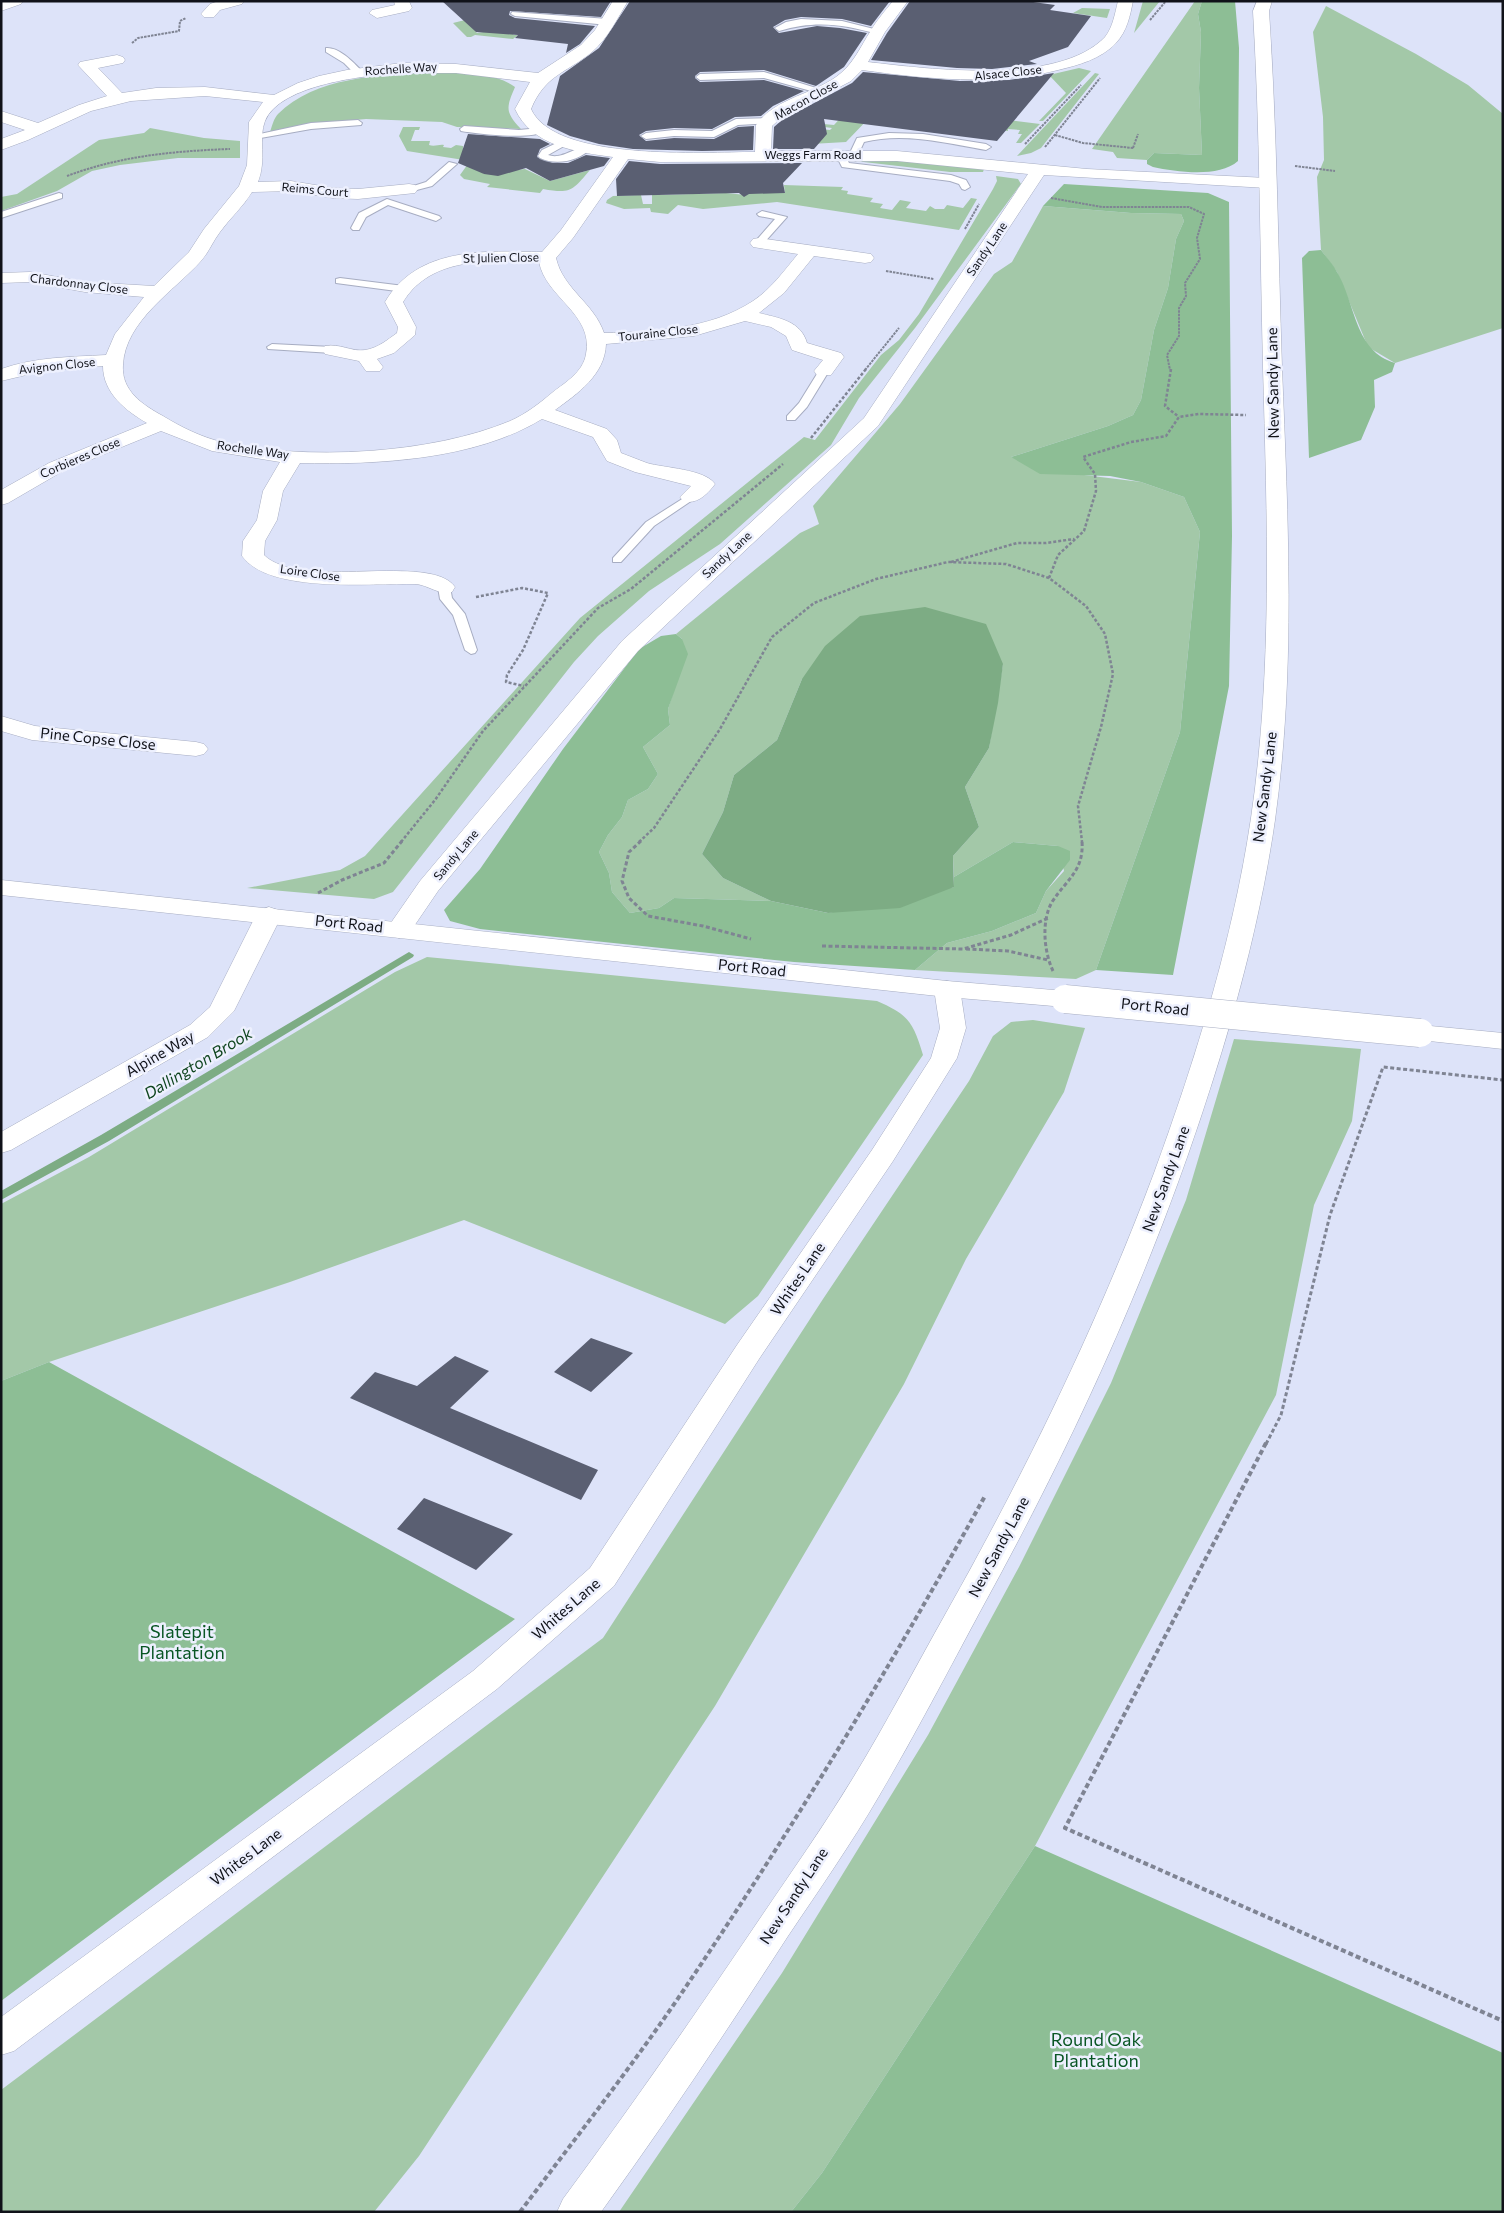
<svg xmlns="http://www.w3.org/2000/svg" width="1504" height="2213" font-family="Commissioner,sans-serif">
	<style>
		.green { fill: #a3c8a8 }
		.forest { fill: #8dbe95 }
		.water { fill: #7dac84 }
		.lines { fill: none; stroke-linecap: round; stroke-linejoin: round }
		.stream { fill: #7dac84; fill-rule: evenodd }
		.building { fill: #5a5f72 }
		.service-casing { stroke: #a7adc2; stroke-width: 2 }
		.minor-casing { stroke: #a7adc2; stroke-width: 1 }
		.tertiary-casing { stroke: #a7adc2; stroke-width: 1 }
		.path-far3 { stroke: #7f8493; stroke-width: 2; stroke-dasharray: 2.5 1; stroke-linecap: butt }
		.path-far2 { stroke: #7f8493; stroke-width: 2.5; stroke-dasharray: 3 2; stroke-linecap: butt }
		.path-far1 { stroke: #7f8493; stroke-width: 3; stroke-dasharray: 4 2.5; stroke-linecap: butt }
		.path { stroke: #7f8493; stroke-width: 4; stroke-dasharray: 5 3; stroke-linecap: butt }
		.service { fill: #fff; fill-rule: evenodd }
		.minor { fill: #fff; fill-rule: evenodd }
		.tertiary { fill: #fff; fill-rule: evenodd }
		.tertiary-bridge-casing { stroke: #a7adc2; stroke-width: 29; stroke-linecap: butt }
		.tertiary-bridge { stroke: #fff; stroke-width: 28 }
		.labels { text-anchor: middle; stroke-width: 5; stroke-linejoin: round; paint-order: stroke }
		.far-street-label { font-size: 12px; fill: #101219; stroke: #edf0fe }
		.street-label { font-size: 15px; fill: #101219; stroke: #edf0fe }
		.water-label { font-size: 16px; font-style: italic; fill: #0f451f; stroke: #edf0fe }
		.near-park-label { font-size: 18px; fill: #095624; stroke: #edf0fe }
	</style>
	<rect width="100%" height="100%" fill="#dde3f9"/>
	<!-- green -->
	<path class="green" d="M1143 1H1160L1134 33Z
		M1195 1H1202L1198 14 1201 32 1199 88 1202 155 1154 153 1147 160 1117 158 1113 152 1092 149Z
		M1326 6 1416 54 1468 85 1503 114V328L1395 363 1368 347 1337 272 1321 250 1317 177 1324 160 1323 117 1313 32Z
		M1082 8 1110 9 1107 18 1073 13Z
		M465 20 477 33 521 26 513 35H518L513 39 475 35 471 37H467L453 23Z
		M1079 68 1091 71 1043 121H1039L1066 93 1049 75Z
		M427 73C455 73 492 70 515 87 506 108 505 112 521 129L457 127 442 122 366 119 310 124 270 132C272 126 274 118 278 114 315 77 378 75 427 73Z
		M1095 73 1099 74 1041 148 1031 153 1017 156Z
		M846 112 977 116 1040 124 1021 143H1016L1022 134H1018L1020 130 1008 129V131L872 115 846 142 811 144 820 129 830 130 832 128 802 124 803 122 834 125Z
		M403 127H420L419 130H415L411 141H430L429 145C435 147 439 144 444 145L443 147 451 148 456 145 463 146V151L484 174 525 169 550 181 590 170C572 191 571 194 543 189L540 193 487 187 490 184 464 179 460 175 470 161 407 151 399 136Z
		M150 128 204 138 240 141V158H178L120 165 92 171 57 191 1 211V197L17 194 99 140 144 133Z
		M856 159 899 160 984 169 983 172H950L855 161Z
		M996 176 1018 179 1021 184 915 328 859 398 831 445 720 544 649 591 598 636 574 662 393 892 374 899 247 888 340 870 365 856 580 618 804 437 815 440 881 355 899 340 919 314 993 189 997 181Z
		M784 185 843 187 841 190 848 191 847 194 873 198 870 202 883 204 880 208 892 210 900 200 911 202 906 208 926 211 930 206 935 209H944L947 205 963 208 971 198 977 199 959 230 777 202 703 209 678 205 668 214 651 212 650 208 624 209 606 203 607 200 613 196 641 195 643 204H652V193H660V195L726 193 746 195 750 193H785Z
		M1043 206 1131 213 1181 214 1184 221 1176 239 1168 288 1154 330 1141 400 1133 415 1108 426 1011 457 1076 474 1141 482 1184 497 1200 532 1180 732 1096 970 1076 979 915 970 947 943 992 931 1036 913 1046 891 1064 871 1058 846 1013 842 954 877 953 856 979 827 965 787 989 748 1003 664 802 679 777 740 734 775 723 812 702 854 723 878 771 901 674 898 659 908 630 913 612 892 609 873 599 852 608 835 622 817 628 800 648 789 658 774 643 747 670 725 668 709 676 684 682 639 676 634 800 533 819 524 813 506 900 404 994 274 1012 262Z
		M427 957 877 1001C909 1015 913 1022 923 1055L758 1296 725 1324 464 1220 290 1282 49 1362 1 1381V1204L89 1157 395 972Z
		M1033 1020 1085 1028 1064 1092 966 1259 904 1384 715 1706 419 2156 374 2212H1V2090L603 1638 823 1299 969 1081 993 1036 1011 1022Z
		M1234 1039 1361 1049 1352 1121 1314 1205 1276 1395 1035 1846 822 2173 791 2212H619L782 1973 928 1735 1019 1567 1111 1383 1186 1200Z"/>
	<!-- forest -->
	<path class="forest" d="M1202 1H1235L1239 48 1238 161C1219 178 1177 172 1153 167L1147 164V160L1154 153 1202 155 1199 88 1201 32 1198 14Z
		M1064 184 1208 193 1229 202 1232 536 1229 686 1173 975 1096 970 1180 732 1200 532 1184 497 1141 482 1110 476 1040 474 1011 457 1108 426 1133 415 1141 400 1154 330 1168 288 1176 239 1184 221 1181 214 1131 213 1043 206Z
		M1321 250C1326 257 1333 264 1337 272 1356 304 1354 351 1395 363L1392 372 1374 380 1375 407 1361 440 1309 458 1302 258 1309 251Z
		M676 634 682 639 688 654 668 709 670 725 643 747 658 774 648 789 628 800 622 817 608 835 599 852 609 873 612 892 630 913 659 908 674 898 771 901 828 913 954 887V877L1013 842 1058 846 1070 851V860L1046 891 1036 913 992 931 947 943 915 970 794 962 480 929 450 921 444 910 480 869 563 749 639 649 661 636Z
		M49 1362 515 1619 1 2001V1381Z
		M1035 1846 1503 2053V2212H791L822 2173Z"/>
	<!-- water -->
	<path class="water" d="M925 607 986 624 1003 664 998 703 989 748 965 787 979 827 953 856 954 887 900 908 828 913 771 901 723 878 702 854 723 812 734 775 777 740 802 679 825 646 860 616Z"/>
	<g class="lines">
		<!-- stream -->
		<path class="stream" d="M409 952 414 955 413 957 109 1141 1 1200V1191L101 1135Z"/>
	</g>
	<!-- building -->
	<path class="building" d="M442 1H611L601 17 510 11 509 15 515 18 595 26 580 44 566 53 568 44 515 38 518 35 476 32Z
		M630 1H890L871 26 842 19 801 17 785 20 773 27 779 33 817 26 840 28 867 33 844 67 816 86 764 70 700 72 695 76V78L700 82 764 80 804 91 773 106 761 116 735 117 712 129 674 128 646 131 639 135 646 141 674 138 714 139 738 127 754 126 753 150 702 151 633 149 599 144 570 136 547 125 560 76 599 48Z
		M910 1H1026L1055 5 1050 10 1091 16 1068 47 1029 61 1037 64 992 69 957 68 871 60 887 33Z
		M863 72 960 81 1009 80 1054 73 997 141 824 119 827 134 814 149H773L774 127 782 120 852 83Z
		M468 134 540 139 550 144 540 149 537 157 553 163H568L586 155 610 158 604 166 550 181 526 168 498 176 484 174 458 163Z
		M629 161 660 164 802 163 783 183 785 193 749 194 744 197 739 193 617 196 616 179Z
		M591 1338 633 1353 591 1392 554 1372Z
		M455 1356 489 1371 450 1408 598 1470 581 1500 350 1398 375 1372 417 1386Z
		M424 1498 513 1534 476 1570 397 1529Z"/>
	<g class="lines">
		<!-- service casing -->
		<g class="service-casing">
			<path id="service" d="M512 12 608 19 612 22 608 25 515 16 511 14Z
				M801 19 842 21 882 31 878 34C842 24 815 20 779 31L775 28 786 22Z
				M326 48C339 47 353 62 361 70V74H355L344 63 326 52Z
				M764 72 826 91 822 94 764 78 700 80 696 77 700 74Z
				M769 118 772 119V123L738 125 714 137 674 136 646 139 641 136 646 133 674 130 712 131 736 119Z
				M358 120 362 123 361 125 311 129 255 139 250 136 311 123Z
				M464 126 519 130 540 128 545 131C533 140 477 134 461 131L460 129Z
				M889 133 923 134 986 144 991 147 986 150C946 143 904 132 864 142L857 157 849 155 857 138Z
				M565 139 573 141 548 155C564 161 582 141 592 148 578 161 557 166 540 158L538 156 542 150Z
				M841 152 844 153 849 163 951 175 966 180 970 187 965 190 962 189 959 184 950 181 842 167 836 155Z
				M449 162 457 164 432 186 409 192 404 189 426 182Z
				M59 193 62 194V198L1 218V212Z
				M387 199 439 216 441 218 436 221 388 205 366 217 359 230H353L351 228 359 213Z
				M762 211 787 217 762 245 759 246 754 243 775 219 759 216 757 214Z
				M340 278 404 286 409 289 404 292 336 283V279Z
				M272 344 332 347 337 350 332 353 268 349 267 347Z
				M824 368 829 371 807 407 795 420H787V416L799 403 820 369Z
				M690 494 696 497 694 499 654 526 621 562H613V558L646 522Z
				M444 583 450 587 452 598 465 614 477 650 475 653 471 654 465 650 453 615 440 599 438 587Z"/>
		</g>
		<!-- minor casing -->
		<g class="minor-casing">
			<path id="minor" d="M23 1 21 4 1 11V2Z
				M219 1H244L242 4 220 10 214 17H204L201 14 210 4Z
				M394 1H409L412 8 409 11 377 18 369 13 372 10 395 5Z
				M613 1H628C617 19 608 38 592 52 566 73 545 75 531 109 555 162 704 152 755 152L756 125C775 97 817 94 841 73 854 62 861 46 870 32 876 21 885 11 893 1H908L885 32 868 62C929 69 1058 86 1105 37 1113 27 1115 13 1118 1H1133C1130 16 1127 31 1116 43 1101 59 1079 65 1058 70 993 86 928 79 862 70L851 81 781 118 772 126 771 151H897L1087 169 1267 178 1273 179 1276 183 1273 187 1267 188 1044 175 878 426 638 651 438 891 408 935 399 938 390 935 386 930 420 881 622 641 864 418 1028 174 897 161 660 162 628 159 573 238 556 258C563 289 594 303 604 333 655 331 709 330 753 301 771 289 784 271 798 254L753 247 750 243 753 239 759 238 871 254 874 258 871 262 865 263 814 256 784 293 759 313C779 318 801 321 807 343L841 353 844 357 831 375H817L814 371 823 360 792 350 786 336 771 327 745 321 694 336 606 344C605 375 577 394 555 410L607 429 617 440 621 453C630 456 638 460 647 463 664 468 705 469 715 484 707 495 696 505 683 501L680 497 691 486 635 472 607 461 593 437 542 419C475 460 376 465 300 463L283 491 277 520 265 541 264 555C300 591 431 552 455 587L452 592C437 595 429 585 415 584 372 583 269 594 242 556L243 541 257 520 263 491 280 462 212 451 161 431 63 471 8 503 1 505V490L49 463 147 423C126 411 103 393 103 366L43 371 1 381V369C35 357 70 357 106 355L115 334 144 297 85 292 30 282 1 283V273L30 272 85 282 154 286 189 252 204 229 239 186 247 165 249 122 263 102 205 96 131 101 91 111 28 140 1 150V139L25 130 1 122V111L38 123 79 105 107 96 78 65 80 62 117 55 123 57 125 60 123 63 98 68 122 93 156 88 205 87 274 95 298 83 319 76 347 70 402 63 456 64 538 73 581 45 595 30ZM402 73H456L530 82 515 109C532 146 576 152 613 157L561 230 542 252C486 251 418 246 385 302L398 327 397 333C387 340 378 348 365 350 352 352 339 343 325 346L323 350 325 354 359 361 366 371H380L383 367 377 359 394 353 415 335 416 327 403 302C432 255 492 261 539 262 546 298 594 314 586 354 583 372 566 382 553 392 540 403 526 414 510 421 431 454 306 461 222 442 201 437 181 427 163 416 143 405 121 391 123 365 125 321 174 291 201 261 209 252 213 241 220 232 230 218 243 207 252 192L291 191 333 198 358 199 415 193 418 189 415 185 409 184 358 189 333 188 291 181 258 182C267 159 258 139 265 121 280 84 368 75 402 73Z
				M1 716 35 726 196 742 204 744 208 749 204 754 196 756 32 740 1 731Z
				M269 907 278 910 282 915 234 1011 208 1037 11 1150 1 1153V1132L190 1025 210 1007 256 915 260 910Z
				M947 981 956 983 960 989 966 1028 957 1058 893 1161 759 1359 614 1586 497 1689 14 2051 1 2055V2017L473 1671 590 1568 737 1345 872 1150 931 1058 940 1028 934 989 938 983Z"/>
		</g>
		<!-- tertiary casing -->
		<g class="tertiary-casing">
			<path id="tertiary" d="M1257 1H1272L1269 11C1277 130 1278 249 1282 368 1288 519 1296 670 1275 820 1262 910 1239 999 1211 1086 1153 1268 1074 1441 982 1608 948 1671 915 1735 879 1796 851 1844 819 1890 788 1936 728 2029 666 2122 601 2212H557L563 2199C631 2107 697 2012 761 1917 792 1871 824 1826 853 1778 886 1724 915 1668 946 1613 1026 1471 1097 1325 1154 1173 1196 1058 1233 939 1251 818 1273 669 1267 518 1263 367 1260 249 1260 130 1253 11Z
				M1 880 947 981 1065 991 1074 993 1078 999 1074 1005 1065 1007 947 997 1 895Z
				M1420 1025 1503 1033V1049L1411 1039 1407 1033 1411 1027Z"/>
		</g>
		<!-- path-far3 -->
		<path class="path-far3" d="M1150 20 1166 1
			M132 43 138 38 179 31 180 21 186 18
			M1055 135 1083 143 1133 148
			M1025 144 1081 85
			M1045 147 1100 78
			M1133 148 1138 134
			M1295 166 1335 171
			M67 176C120 156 174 151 230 149
			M1051 198 1102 207H1189L1204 214 1197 238 1200 259 1185 283 1186 296 1179 308V336L1167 355 1170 370
			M965 229 979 204
			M886 271 934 279
			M865 370 899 328"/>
		<!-- path-far2 -->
		<path class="path-far2" d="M1171 369 1165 406 1179 417
			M811 438 866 369
			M951 562 1017 543H1046L1074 539
			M1049 578 1058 555 1084 531 1096 491 1095 474 1083 457 1131 442 1166 436 1179 417 1199 414 1246 415
			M476 597 522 588 548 593 523 650 507 675 506 682 524 686
			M401 842 435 800 483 731 598 608 631 589 783 464
			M639 842 654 828 720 729 772 637 814 603 876 579 948 562 1006 564 1049 578 1086 606 1105 634 1113 674 1101 727 1078 806 1082 842"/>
		<!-- path-far1 -->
		<path class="path-far1" d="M641 841 629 852 622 881 629 898 648 916 703 926 751 939
			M318 893 342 880 384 863 402 841
			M822 946 963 949 1011 935 1048 918
			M966 949 1008 951 1048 960
			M1053 971C1044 952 1041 921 1052 902 1067 879 1084 871 1082 841
			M1266 1444 1281 1415 1330 1215 1383 1067 1503 1080"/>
		<!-- path -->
		<path class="path" d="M1266 1443 1065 1828 1503 2021
			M520 2212C574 2140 630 2069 681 1994 790 1833 891 1666 985 1496"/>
		<!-- service -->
		<use href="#service" class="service"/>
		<!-- minor -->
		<use href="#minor" class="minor"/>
		<!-- tertiary -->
		<use href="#tertiary" class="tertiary"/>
		<!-- tertiary-bridge casing -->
		<g class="tertiary-bridge-casing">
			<path id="tertiary-bridge" d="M1065 999 1420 1033"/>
		</g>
		<!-- tertiary-bridge -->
		<use href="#tertiary-bridge" class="tertiary-bridge"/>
	</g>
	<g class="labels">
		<!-- far-street labels -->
		<g class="far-street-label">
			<text transform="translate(401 69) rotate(-4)" y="4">Rochelle Way</text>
			<text transform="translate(1008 73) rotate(-6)" y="4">Alsace Close</text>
			<text transform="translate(806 100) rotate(-29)" y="4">Macon Close</text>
			<text x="813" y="159">Weggs Farm Road</text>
			<text transform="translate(315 190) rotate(5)" y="4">Reims Court</text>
			<text transform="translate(987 249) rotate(-56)" y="4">Sandy Lane</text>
			<text transform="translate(501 258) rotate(-1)" y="4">St Julien Close</text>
			<text transform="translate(79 284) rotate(7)" y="4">Chardonnay Close</text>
			<text transform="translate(658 333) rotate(-6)" y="4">Touraine Close</text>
			<text transform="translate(57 366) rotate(-6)" y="4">Avignon Close</text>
			<text transform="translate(253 450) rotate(8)" y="4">Rochelle Way</text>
			<text transform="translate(80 458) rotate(-23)" y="4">Corbieres Close</text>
			<text transform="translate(727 555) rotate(-43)" y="4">Sandy Lane</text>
			<text transform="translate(310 573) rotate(8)" y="4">Loire Close</text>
			<text transform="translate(456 855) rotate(-50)" y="4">Sandy Lane</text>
		</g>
		<!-- street labels -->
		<g class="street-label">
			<text transform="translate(1273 383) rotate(-91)" y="5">New Sandy Lane</text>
			<text transform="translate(98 739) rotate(6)" y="5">Pine Copse Close</text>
			<text transform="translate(1265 787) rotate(-83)" y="5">New Sandy Lane</text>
			<text transform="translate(349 924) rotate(6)" y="5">Port Road</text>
			<text transform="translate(752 968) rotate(6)" y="5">Port Road</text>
			<text transform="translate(1155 1007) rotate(6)" y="5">Port Road</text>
			<text transform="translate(160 1054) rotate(-30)" y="5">Alpine Way</text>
			<text transform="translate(1166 1179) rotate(-70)" y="5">New Sandy Lane</text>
			<text transform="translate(798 1279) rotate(-56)" y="5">Whites Lane</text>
			<text transform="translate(999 1547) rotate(-62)" y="5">New Sandy Lane</text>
			<text transform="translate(566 1609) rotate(-41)" y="5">Whites Lane</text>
			<text transform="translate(246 1857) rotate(-37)" y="5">Whites Lane</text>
			<text transform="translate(794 1896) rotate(-57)" y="5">New Sandy Lane</text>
		</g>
		<!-- water labels -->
		<g class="water-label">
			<text transform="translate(198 1063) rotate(-31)" y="6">Dallington Brook</text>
		</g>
		<!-- near-park labels -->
		<g class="near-park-label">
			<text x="182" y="1638">Slatepit<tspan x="182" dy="21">Plantation</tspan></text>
			<text x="1096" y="2046">Round Oak<tspan x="1096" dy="21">Plantation</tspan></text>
		</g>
	</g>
	<!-- border -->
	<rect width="1504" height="2213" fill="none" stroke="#101219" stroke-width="5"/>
</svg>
